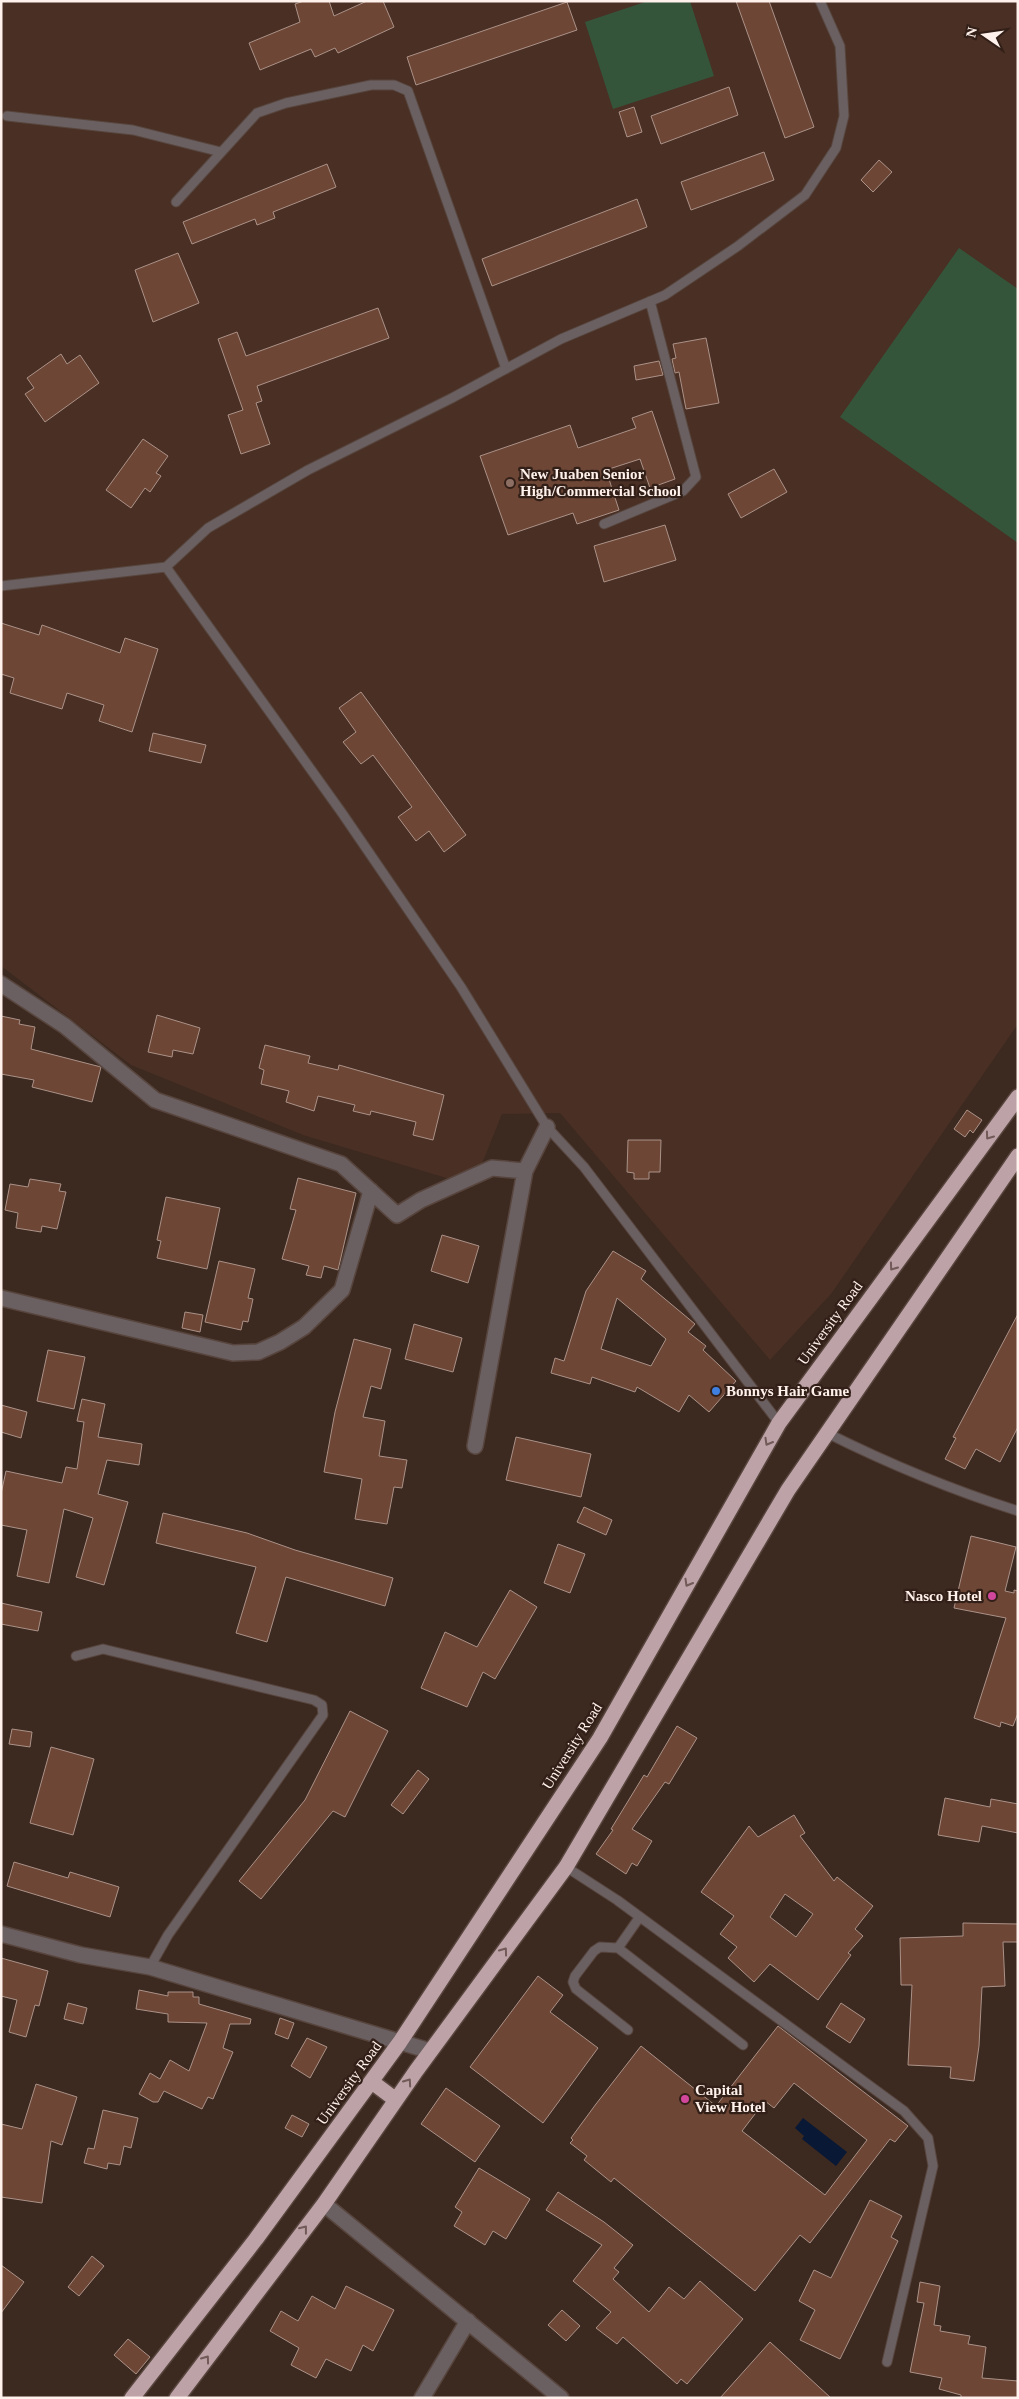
<svg xmlns="http://www.w3.org/2000/svg" width="1019" height="2399" font-family="'Times New Roman',serif">
	<style>
		.built { fill: #492f24 }
		.green { fill: #35553a }
		.water { fill: #081835 }
		.building { fill: #6d4636; stroke: #ab9288; fill-rule: evenodd }
		.lines { fill: none; stroke-linecap: round; stroke-linejoin: round }
		.lane-casing { stroke: #57453d; stroke-width: 11 }
		.street-casing { stroke: #57453d; stroke-width: 18 }
		.highway-casing { stroke: #57453d; stroke-width: 18 }
		.lane { stroke: #6a5f61; stroke-width: 9 }
		.street { stroke: #6a5f61; stroke-width: 15 }
		.highway { stroke: #bda2a7; stroke-width: 15 }
		.oneway { stroke: #715a58 }
		.education-dot { fill: #8d6e63; stroke: #321f17; stroke-width: 2 }
		.shop-dot { fill: #3f7fe0; stroke: #321f17; stroke-width: 2 }
		.hotel-dot { fill: #d1479c; stroke: #321f17; stroke-width: 2 }
		.labels { text-anchor: middle; stroke-width: 4.5; stroke-linejoin: round; paint-order: stroke }
		.poi-label { font-size: 15px; font-weight: bold; fill: #fff1ec; stroke: #321f17; text-anchor: start }
		.street-label { font-size: 15px; fill: #fff1ec; stroke: #321f17 }
	</style>
	<rect width="100%" height="100%" fill="#3c2920"/>
	<!-- built -->
	<path class="built" d="M1 1H1018V1024L831 1294 770 1360 560 1113 502 1114 473 1186 303 1135 131 1065 1 966Z"/>
	<!-- green -->
	<path class="green" d="M648 1H690L714 76 613 109 585 22Z
		M959 248 1018 289V543L840 417Z"/>
	<!-- water -->
	<path class="water" d="M803 2118 847 2152 836 2166 802 2139 804 2136 795 2128Z"/>
	<!-- building -->
	<path class="building" d="M304 1H329L334 16 367 1H383L394 27 338 53 335 48 315 57 311 49 260 70 249 43 300 22 295 4Z
		M736 1H769L814 127 785 138Z
		M567 2 577 30 416 85 407 57Z
		M729 87 738 115 661 144 651 116Z
		M634 107 642 132 627 137 619 112Z
		M764 152 774 180 691 210 681 182Z
		M879 160 892 172 873 192 861 180Z
		M327 164 336 187 273 212 275 218 257 225 255 219 192 244 183 222Z
		M637 199 647 227 492 286 482 259Z
		M178 253 199 303 153 322 135 270Z
		M378 308 389 338 257 386 262 401 256 403 270 444 241 454 228 415 243 410 218 339 237 332 246 356Z
		M706 338 719 403 686 409 679 372 675 373 672 359 676 358 673 344Z
		M61 354 67 364 80 355 99 383 45 422 25 394 34 388 27 378Z
		M659 361 663 375 636 380 634 366Z
		M652 411 675 479 650 488 640 459 606 470 619 510 577 524 573 513 508 535 480 456 570 425 578 448 636 428 632 418Z
		M143 439 168 456 156 473 161 476 150 492 145 488 131 508 106 490Z
		M774 469 787 492 741 518 728 494Z
		M665 525 676 560 604 582 594 546Z
		M1 623 39 635 42 625 120 653 125 638 158 649 132 732 99 721 104 705 67 693 62 709 10 693 14 678 1 674Z
		M361 692 466 835 444 852 429 831 416 841 398 817 412 807 373 755 361 764 343 742 356 732 339 708Z
		M153 733 206 745 201 763 149 751Z
		M157 1015 200 1028 193 1054 173 1050 172 1057 148 1052Z
		M1 1016 20 1020 19 1024 35 1027 31 1049 101 1067 92 1102 32 1087 34 1080 1 1074Z
		M265 1045 310 1056 308 1063 338 1070 339 1065 444 1095 433 1140 413 1135 416 1122 371 1111 370 1115 353 1111 355 1105 318 1096 314 1111 286 1102 289 1091 261 1084 264 1070 259 1068Z
		M967 1110 982 1120 973 1133 970 1130 965 1137 954 1129Z
		M628 1140H661L660 1172H649V1179H634V1173L627 1172Z
		M298 1178 356 1193 338 1270 324 1266 321 1278 306 1275 309 1266 282 1259 296 1210 290 1209Z
		M30 1179 61 1184 59 1191 66 1192 57 1229 42 1226 41 1232 16 1228 18 1213 5 1210 10 1184 28 1187Z
		M166 1197 220 1208 207 1269 157 1258 161 1241 157 1240Z
		M442 1235 479 1246 468 1283 431 1271Z
		M613 1251 646 1271 641 1279 695 1324 688 1332 706 1346 703 1350 736 1381 709 1412 689 1395 679 1412 637 1387 635 1392 592 1377 590 1384 551 1373 555 1358 564 1361 586 1291ZM617 1298 666 1339 651 1366 601 1349Z
		M219 1261 255 1269 248 1298 253 1299 248 1322 243 1321 241 1330 205 1322Z
		M185 1312 203 1315 200 1332 182 1328Z
		M1018 1314V1427L1000 1462 976 1449 965 1469 945 1459 956 1438 953 1437Z
		M414 1324 462 1338 453 1372 405 1359Z
		M354 1339 391 1349 381 1389 371 1386 363 1417 385 1421 379 1456 407 1460 402 1488 394 1487 387 1524 355 1519 362 1479 324 1472 335 1412Z
		M48 1350 85 1357 74 1409 37 1401Z
		M82 1399 105 1404 98 1437 142 1444 139 1465 107 1460 98 1494 128 1502 104 1585 76 1577 93 1518 64 1509 49 1583 17 1576 27 1530 1 1525V1494L6 1471 62 1483 66 1467 77 1469 84 1422 77 1421Z
		M1 1405 27 1412 21 1438 1 1432Z
		M516 1437 591 1454 581 1497 506 1480Z
		M584 1507 612 1520 606 1535 577 1522Z
		M163 1513 247 1533 295 1550 393 1578 385 1606 286 1577 267 1642 236 1633 256 1567 156 1543Z
		M971 1536 1016 1547 1005 1591 1014 1593V1590L1018 1591V1713L1013 1726 1001 1722 1000 1727 974 1718 1006 1618 954 1608Z
		M558 1544 585 1554 570 1593 544 1583Z
		M510 1590 537 1607 495 1679 483 1672 467 1707 421 1688 445 1632 477 1647Z
		M1 1603 42 1612 38 1631 1 1624Z
		M350 1711 388 1731 345 1817 333 1811 261 1899 239 1881 305 1800Z
		M677 1726 697 1738 669 1784 665 1782 632 1829 652 1841 637 1866 632 1863 626 1874 596 1854 613 1830 611 1829 644 1775 647 1777Z
		M12 1729 32 1732 30 1747 9 1744Z
		M51 1747 94 1759 73 1835 30 1823Z
		M418 1770 429 1779 403 1814 391 1805Z
		M945 1798 990 1807 991 1799 1018 1804V1833L982 1826 979 1842 938 1835Z
		M794 1815 805 1833 800 1836 834 1881 837 1877 873 1906 855 1929 863 1936 848 1953 851 1955 818 2000 770 1964 754 1982 728 1958 737 1947 720 1934 734 1916 701 1892 749 1826 758 1837ZM785 1894 813 1914 796 1937 770 1917Z
		M14 1862 68 1878 70 1872 119 1887 110 1917 7 1886Z
		M963 1923 1018 1924V1942H1003L1005 1986 982 1987 979 2046 974 2081 950 2078 951 2067 908 2065 912 1985H901L900 1938 963 1936Z
		M1 1958 48 1971 39 2006 35 2005 26 2037 9 2032 17 2000 1 1996Z
		M538 1976 563 1995 550 2012 598 2048 543 2123 470 2067Z
		M139 1990 168 1996V1992H193V1997H199V2004L251 2019 250 2024H230L223 2048 233 2052 213 2099 208 2097 202 2109 164 2091 158 2102H153L139 2094 150 2073 160 2079 170 2060 189 2071 207 2023 168 2022V2014L136 2009Z
		M68 2003 87 2008 83 2024 64 2019Z
		M841 2003 865 2019 850 2043 826 2027Z
		M280 2018 294 2023 288 2039 275 2034Z
		M778 2026 908 2126 895 2142 890 2139 810 2243 800 2235 755 2291 614 2178 611 2182 584 2160 587 2156 570 2143 573 2140 571 2138 596 2104 641 2046 716 2106ZM794 2083 867 2140 825 2195 742 2131 765 2101 774 2108Z
		M307 2038 327 2047 310 2078 291 2066Z
		M36 2084 77 2097 62 2145 51 2141 42 2203 1 2197V2124L22 2129Z
		M446 2088 500 2126 475 2162 421 2124Z
		M103 2110 138 2118 131 2148 124 2146 120 2165 108 2163 107 2169 84 2163 88 2148 94 2149Z
		M292 2115 309 2124 302 2137 285 2128Z
		M479 2168 530 2199 506 2239 493 2231 485 2245 454 2226 462 2212 455 2207Z
		M558 2192 604 2222 633 2245 614 2268 619 2272 613 2279 649 2312 669 2287 684 2299 700 2281 743 2319 687 2384 681 2379 677 2384 623 2337 617 2344 596 2328 611 2312 573 2281 602 2245 546 2210Z
		M870 2200 902 2216 891 2237 898 2241 840 2359 800 2340 815 2310 799 2301 814 2270 831 2278Z
		M92 2256 104 2266 79 2296 68 2287Z
		M1 2265 24 2282 1 2313Z
		M920 2282 940 2286 934 2325 941 2326 940 2331 970 2336 968 2344 986 2347 982 2378 1018 2381V2398H961V2395L939 2389 942 2378 910 2372 924 2303 917 2302Z
		M346 2286 394 2310 373 2351 363 2345 351 2371 326 2359 316 2378 291 2365 299 2348 270 2331 281 2311 298 2321 312 2296 335 2309Z
		M562 2310 580 2326 566 2341 548 2325Z
		M128 2339 150 2357 136 2374 114 2355Z
		M770 2342 831 2398H720Z"/>
	<g class="lines">
		<!-- lane casing -->
		<g class="lane-casing">
			<path id="lane" d="M7 116 133 130 221 152
				M176 202 257 113 286 103 371 85H394L408 91 506 369
				M604 524 683 491 696 477 650 301
				M166 567 342 813 461 987 547 1127 584 1167 779 1423
				M1 586 166 567 208 528 308 470 452 398 561 339 665 295 738 246 805 195 836 148 844 116 840 46 820 1
				M827 1433C889 1464 952 1490 1018 1511
				M76 1656 103 1649 314 1700 322 1705 323 1715 168 1935 150 1967
				M566 1867 617 1900 904 2111 928 2138 933 2166 887 2362
				M618 1948 639 1918
				M628 2030 576 1989 573 1982 575 1976 594 1951 600 1947 618 1948 743 2045"/>
		</g>
		<!-- street casing -->
		<g class="street-casing">
			<path id="street" d="M1 984 65 1026 155 1100 341 1164 397 1215 421 1200 492 1168 525 1171
				M1 1298 233 1353 258 1352 280 1342 304 1327 342 1290 371 1191
				M475 1446 525 1171 547 1127
				M1 1934 81 1955 150 1967 430 2051
				M324 2204 561 2398
				M422 2398 468 2321"/>
		</g>
		<!-- highway casing -->
		<g class="highway-casing">
			<path id="highway" d="M372 2082 396 2100
				M132 2398 256 2239 400 2042 600 1738 779 1423 1018 1097
				M177 2398 324 2204 416 2071 566 1867 788 1490 1018 1156"/>
		</g>
		<!-- lane -->
		<use href="#lane" class="lane"/>
		<!-- street -->
		<use href="#street" class="street"/>
		<!-- highway -->
		<use href="#highway" class="highway"/>
	</g>
	<!-- one-way arrows -->
	<defs><path id="oneway-chevron" d="M-2-3.5L2.5 0L-2 3.5" fill="none" stroke-width="1.6" stroke-linecap="round" stroke-linejoin="round" transform="scale(1.25)"/></defs>
	<g class="oneway">
		<use href="#oneway-chevron" transform="translate(989 1136) rotate(126)"/>
		<use href="#oneway-chevron" transform="translate(893 1267) rotate(126)"/>
		<use href="#oneway-chevron" transform="translate(768 1442) rotate(120)"/>
		<use href="#oneway-chevron" transform="translate(688 1583) rotate(120)"/>
		<use href="#oneway-chevron" transform="translate(504 1951) rotate(-54)"/>
		<use href="#oneway-chevron" transform="translate(408 2082) rotate(-55)"/>
		<use href="#oneway-chevron" transform="translate(304 2229) rotate(-52)"/>
		<use href="#oneway-chevron" transform="translate(206 2359) rotate(-54)"/>
	</g>
	<!-- markers -->
	<circle class="education-dot" cx="510" cy="483" r="5"/>
	<circle class="shop-dot" cx="716" cy="1391" r="5"/>
	<g class="hotel-dot">
		<circle cx="992" cy="1596" r="5"/>
		<circle cx="685" cy="2099" r="5"/>
	</g>
	<g class="labels">
		<!-- poi labels -->
		<g class="poi-label">
			<text x="520" y="479">New Juaben Senior<tspan x="520" dy="17">High/Commercial School</tspan></text>
			<text x="726" y="1396">Bonnys Hair Game</text>
			<text x="982" y="1601" text-anchor="end">Nasco Hotel</text>
			<text x="695" y="2095">Capital<tspan x="695" dy="17">View Hotel</tspan></text>
		</g>
		<!-- street labels -->
		<g class="street-label">
			<text transform="translate(830 1323) rotate(-54)" y="5">University Road</text>
			<text transform="translate(572 1746) rotate(-58)" y="5">University Road</text>
			<text transform="translate(349 2083) rotate(-54)" y="5">University Road</text>
		</g>
	</g>
	<!-- border -->
	<rect width="1019" height="2399" fill="none" stroke="#fff1ec" stroke-width="5"/>
	<!-- north arrow -->
	<g transform="translate(984 35) rotate(283)" stroke="#321f17" stroke-width="4" paint-order="stroke">
	<path d="M0-4L9 19L0 12L-9 19Z" fill="#fff1ec"/>
	<text y="-8" font-size="14" font-weight="bold" text-anchor="middle" fill="#fff1ec">N</text>
	</g>
</svg>
